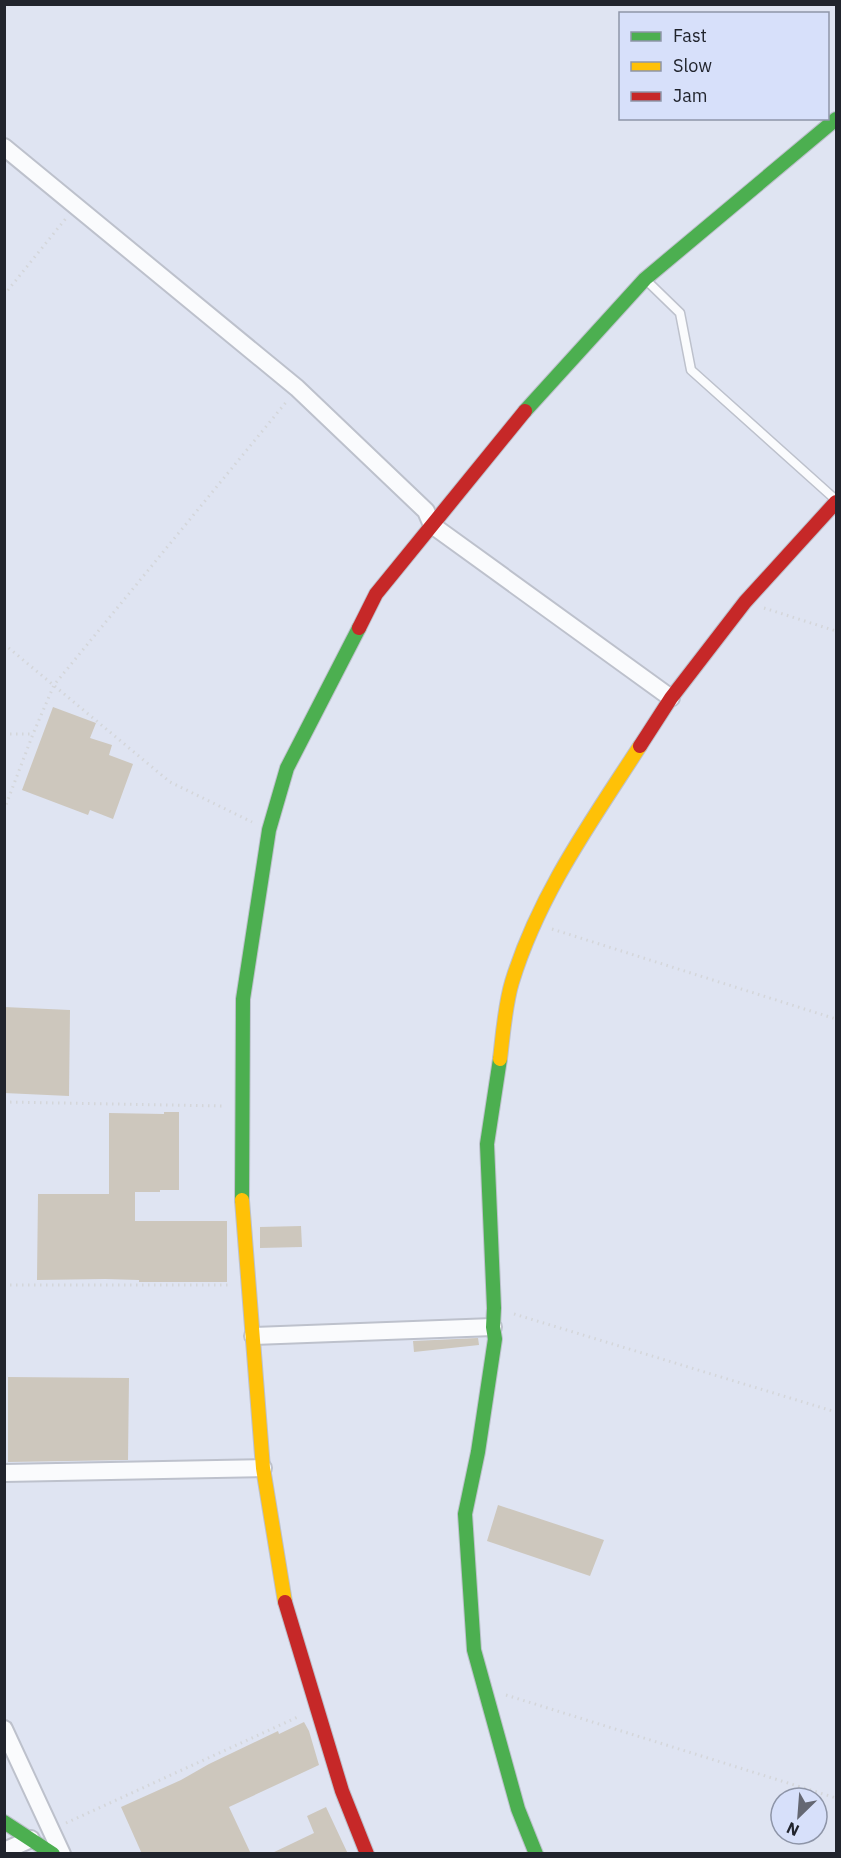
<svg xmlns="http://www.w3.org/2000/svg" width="841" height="1858" font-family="'IBM Plex Sans',sans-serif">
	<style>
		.building { fill: #cdc7bd }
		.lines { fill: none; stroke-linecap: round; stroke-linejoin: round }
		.lane-casing { stroke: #bdc1cc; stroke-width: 11 }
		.street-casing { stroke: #bdc1cc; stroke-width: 20 }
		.fast-casing { stroke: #bdc1cc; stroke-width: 16 }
		.slow-casing { stroke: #bdc1cc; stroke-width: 16 }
		.jam-casing { stroke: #bdc1cc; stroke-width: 16 }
		.path { stroke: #d4d6da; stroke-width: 3; stroke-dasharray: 1.5 4.5; stroke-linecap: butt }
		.lane { stroke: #fafbfd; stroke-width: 8 }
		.street { stroke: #fafbfd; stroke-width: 16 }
		.fast { stroke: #4caf50; stroke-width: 14 }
		.slow { stroke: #ffc107; stroke-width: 14 }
		.jam { stroke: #c62828; stroke-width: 14 }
	</style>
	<rect width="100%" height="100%" fill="#dfe4f2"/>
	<!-- building -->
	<path class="building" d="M53 707 96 723 90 738 112 745 109 755 133 764 113 819 90 810 88 815 22 790Z
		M4 1007 70 1010 69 1096 4 1093Z
		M164 1112H179V1190H160V1192H135V1221H227V1282H139V1280L105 1279 37 1280 38 1194H109V1113L164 1114Z
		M301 1226 302 1247 260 1248V1227Z
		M478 1338 479 1345 414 1352 413 1341Z
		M8 1377 129 1378 128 1460 8 1462Z
		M498 1505 604 1540 590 1576 487 1541Z
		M304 1722 309 1731 319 1765 229 1807 251 1854H142L121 1807 181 1780 209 1764 278 1731 279 1734Z
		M326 1807 348 1854H270L314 1833 307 1816Z"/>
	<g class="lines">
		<!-- lane casing -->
		<g class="lane-casing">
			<path id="lane" d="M647 281 680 313 691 370 836 500"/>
		</g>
		<!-- street casing -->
		<g class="street-casing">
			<path id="street" d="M4 147 297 388 426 511 432 525 671 698
				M253 1336 493 1327
				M4 1473 263 1468
				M4 1729 62 1854
				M4 1851 31 1839"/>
		</g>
		<!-- fast casing -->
		<g class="fast-casing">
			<path id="fast" d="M525 411 645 279 836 119
				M500 1059 487 1144 494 1308 493 1327 495 1339 478 1452 465 1514 474 1650 518 1809 536 1854
				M242 1200 243 999 269 830 287 768 359 628
				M4 1822 53 1854"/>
		</g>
		<!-- slow casing -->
		<g class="slow-casing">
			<path id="slow" d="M500 1059C503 1034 505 1005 512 982 539 894 591 822 640 746
				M242 1200 263 1468 285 1602"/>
		</g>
		<!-- jam casing -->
		<g class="jam-casing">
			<path id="jam" d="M359 628 376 594 525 411
				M640 746 671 698 745 602 836 502
				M285 1602 342 1791 367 1854"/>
		</g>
		<!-- path -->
		<path class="path" d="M4 295 67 217
			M764 608 836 631
			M4 644 170 782 252 822
			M4 734H33
			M4 810 33 734 54 685 287 401
			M552 929 836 1019
			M4 1102 223 1106
			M4 1285H229
			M514 1314 836 1412
			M506 1695 836 1798
			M66 1823 300 1716"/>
		<!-- lane -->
		<use href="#lane" class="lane"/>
		<!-- street -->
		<use href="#street" class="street"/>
		<!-- fast -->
		<use href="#fast" class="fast"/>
		<!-- slow -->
		<use href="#slow" class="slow"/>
		<!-- jam -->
		<use href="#jam" class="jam"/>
	</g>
	<!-- border -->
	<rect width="841" height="1858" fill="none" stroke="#21242d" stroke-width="12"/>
	<!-- legend -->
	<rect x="619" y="12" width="210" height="108" fill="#d7e0fa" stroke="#8e95a8" stroke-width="1.5"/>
	<rect x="631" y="32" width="30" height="9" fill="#4caf50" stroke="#8e95a8" stroke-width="1.5"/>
	<text x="673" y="42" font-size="18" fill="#21242d">Fast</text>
	<rect x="631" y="62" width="30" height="9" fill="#ffc107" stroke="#8e95a8" stroke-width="1.5"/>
	<text x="673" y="72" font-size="18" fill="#21242d">Slow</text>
	<rect x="631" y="92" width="30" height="9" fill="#c62828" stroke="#8e95a8" stroke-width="1.5"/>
	<text x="673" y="102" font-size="18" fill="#21242d">Jam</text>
	<!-- north arrow -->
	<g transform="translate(799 1816) rotate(205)"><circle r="28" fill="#d7e0fa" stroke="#8e95a8" stroke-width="1.5"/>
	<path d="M0-4.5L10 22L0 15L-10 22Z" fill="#646772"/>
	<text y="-9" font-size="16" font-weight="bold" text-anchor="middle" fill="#21242d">N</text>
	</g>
</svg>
